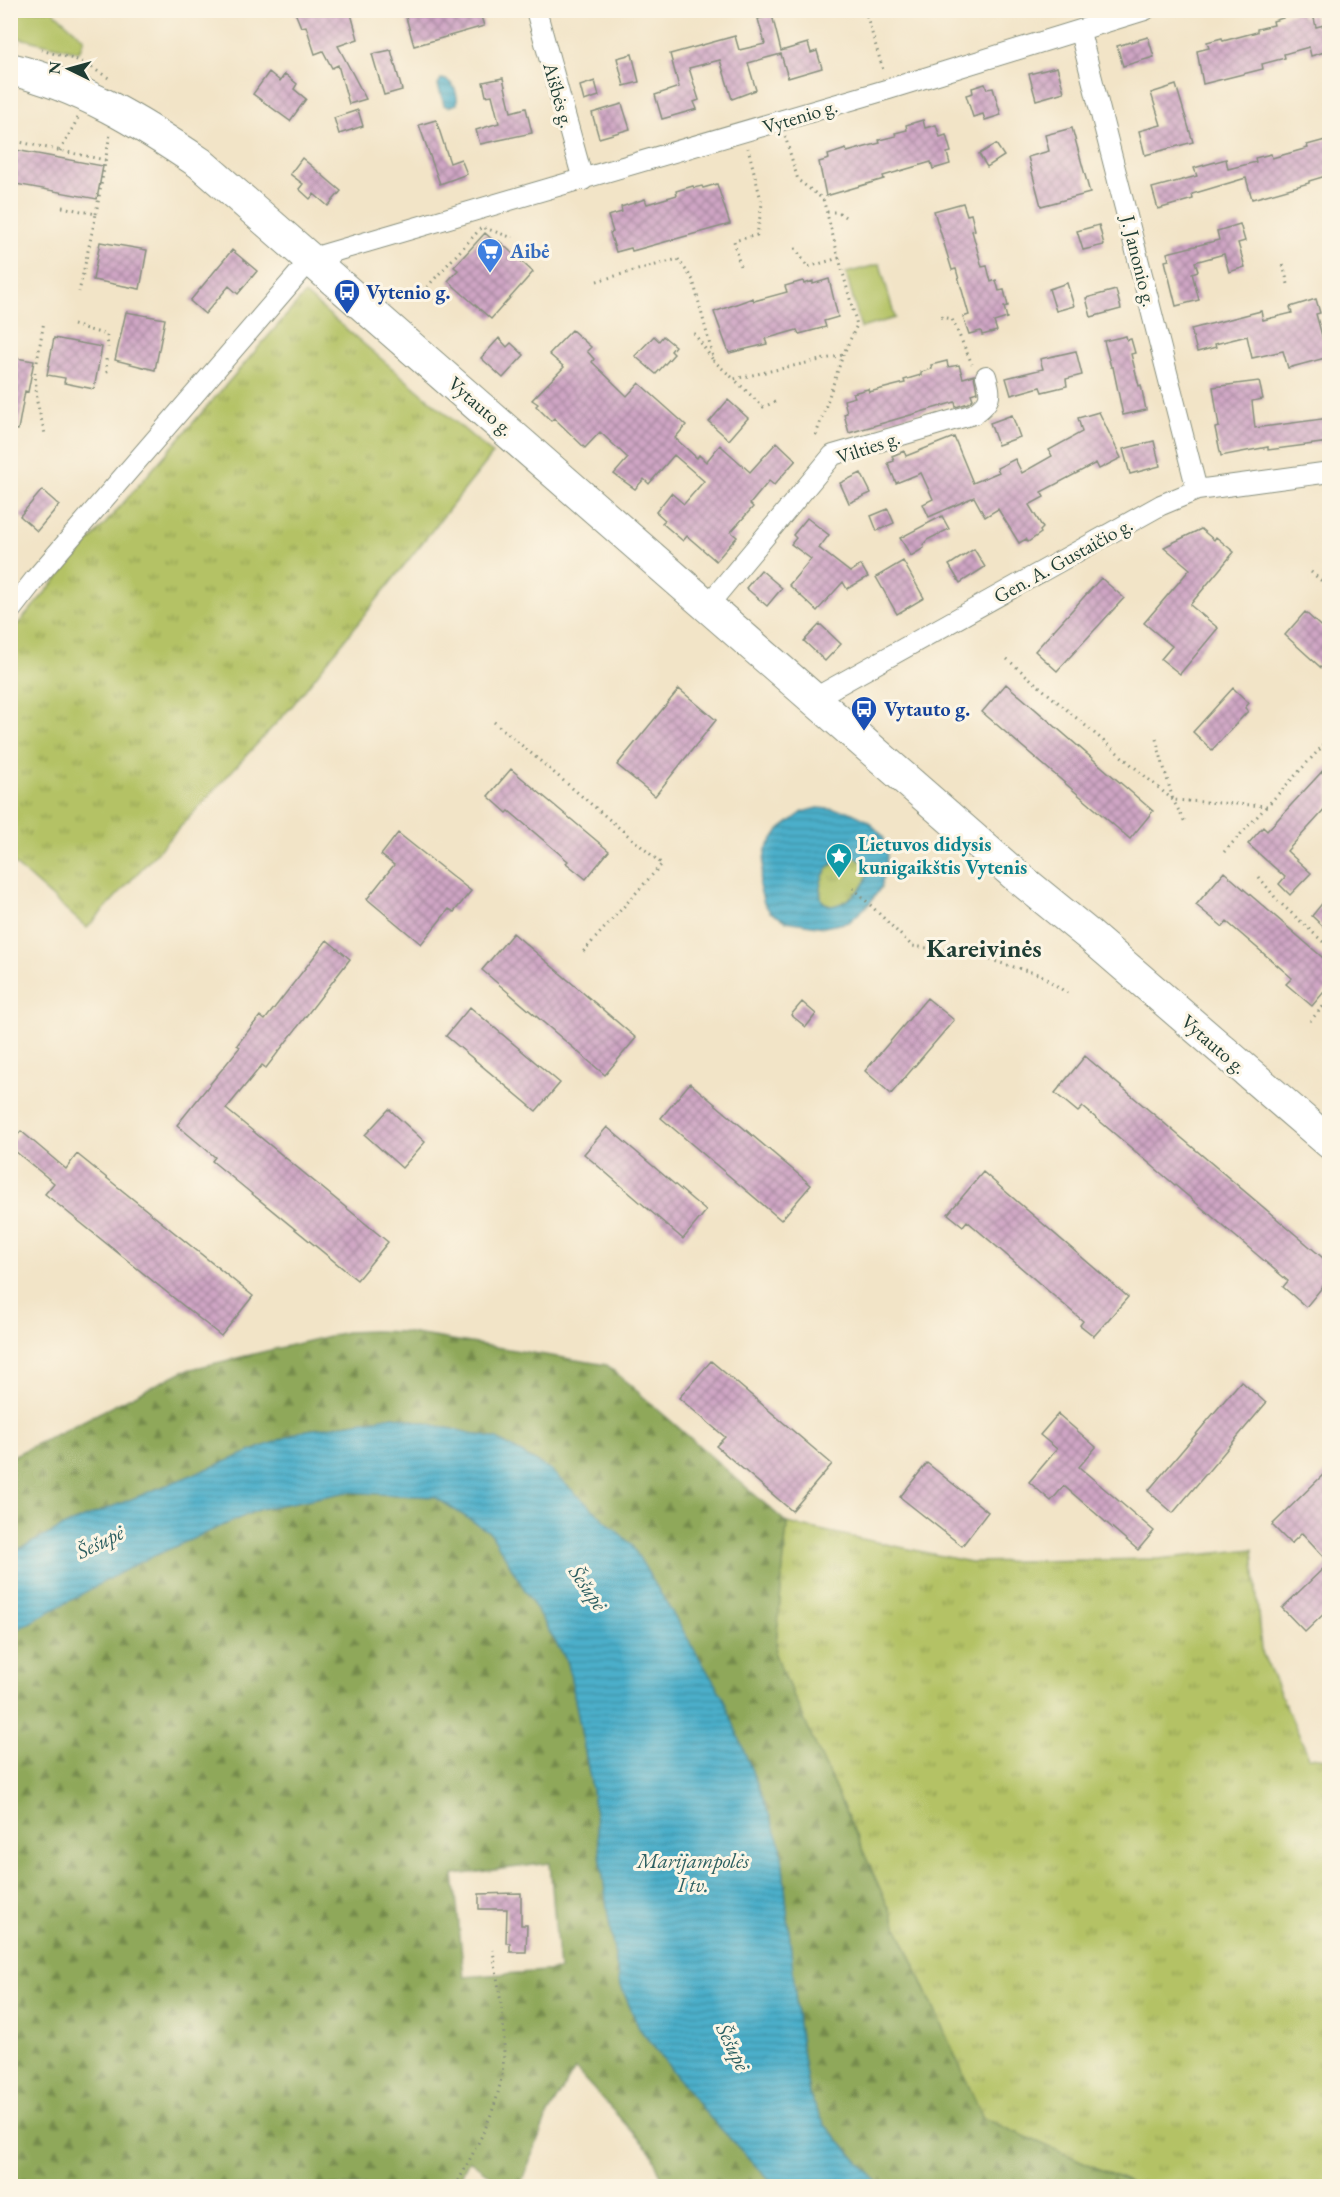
<svg xmlns="http://www.w3.org/2000/svg" width="1340" height="2197" font-family="'EB Garamond',serif">
	<style>
		.grass { fill: url(#grass-tufts); stroke: #6a804c; stroke-width: 1.5 }
		.forest { fill: url(#forest-firs); stroke: #577247; stroke-width: 1.5; fill-rule: evenodd }
		.park { fill: #b4c265; stroke: #6a804c; stroke-width: 1.5 }
		.water { fill: url(#water-rules); stroke: #35767f; stroke-width: 1.5; fill-rule: evenodd }
		.building { fill: url(#building-cross-hatch) }
		.lines { fill: none; stroke-linecap: round; stroke-linejoin: round }
		.minor-casing { stroke: #88907e; stroke-width: 22 }
		.primary-casing { stroke: #88907e; stroke-width: 34 }
		.path { stroke: #88907e; stroke-width: 3; stroke-dasharray: 1.5 4.5; stroke-linecap: butt }
		.minor { stroke: #fff; stroke-width: 20 }
		.primary { stroke: #fff; stroke-width: 32 }
		.labels { text-anchor: middle; stroke-width: 6; stroke-linejoin: round; paint-order: stroke }
		.street-label { font-size: 20px; fill: #1f3d34; stroke: #fcf5e5 }
		.shop-label { font-size: 20px; font-weight: bold; fill: #366cbe; stroke: #fcf5e5; text-anchor: start }
		.transit-label { font-size: 20px; font-weight: bold; fill: #164399; stroke: #fcf5e5; text-anchor: start }
		.culture-label { font-size: 20px; font-weight: bold; fill: #0d838f; stroke: #fcf5e5; text-anchor: start }
		.water-label { font-size: 21px; font-style: italic; fill: #2c5f61; stroke: #fcf5e5 }
		.district-label { font-size: 26px; font-weight: bold; fill: #1f3d34; stroke: #fcf5e5 }
	</style>
	<defs>
		<pattern id="grass-tufts" width="24" height="20" patternUnits="userSpaceOnUse" patternTransform="scale(1.5)"><rect width="24" height="20" fill="#b4c265"/><path d="M3 7l-1-3M5 7V3M7 7l1-3M15 17l-1-3M17 17v-4M19 17l1-3" fill="none" stroke="#929f54"/></pattern>
		<pattern id="forest-firs" width="22" height="20" patternUnits="userSpaceOnUse" patternTransform="scale(1.5)"><rect width="22" height="20" fill="#8fa85a"/><path d="M5 1l3.5 6h-7zM16 11l3.5 6h-7z" fill="#748a4b"/></pattern>
		<pattern id="water-rules" width="6" height="5" patternUnits="userSpaceOnUse" patternTransform="scale(1.5)"><rect width="6" height="5" fill="#4bafca"/><path d="M0 2.5h6" fill="none" stroke="#3e90a5"/></pattern>
		<pattern id="building-cross-hatch" width="8" height="8" patternUnits="userSpaceOnUse" patternTransform="scale(1.5)"><rect width="8" height="8" fill="#cfa5c4"/><path d="M0 0l8 8M0 8l8-8" fill="none" stroke="#a788a0"/></pattern>
	</defs>
	<rect width="100%" height="100%" fill="#fcf5e5"/>
	<filter id="ink" filterUnits="userSpaceOnUse"><feTurbulence type="fractalNoise" baseFrequency=".0167" numOctaves="2"/><feDisplacementMap in="SourceGraphic" scale="12" xChannelSelector="R" yChannelSelector="G"/><feConvolveMatrix kernelMatrix="1 2 1 2 8 2 1 2 1" color-interpolation-filters="sRGB"/></filter>
	<filter id="wash" filterUnits="userSpaceOnUse"><feTurbulence type="fractalNoise" baseFrequency=".008" numOctaves="4" result="noise"/><feDisplacementMap in="SourceGraphic" scale="24" xChannelSelector="R" yChannelSelector="G"/><feGaussianBlur stdDeviation="1.35" result="paint"/><feColorMatrix in="noise" values="0 0 0 0 0 0 0 0 0 0 0 0 0 0 0 0 0 1.4 0 .05"/><feComposite in="paint" operator="in"/></filter>
	<g filter="url(#wash)">
		<rect width="100%" height="100%" fill="#f2e4c7"/>
		<!-- grass -->
		<path class="grass" d="M305 294 493 454 292 706 87 928 11 861V632Z
			M852 856C856 858 862 860 864 864 877 881 846 906 830 906L822 901C815 880 829 858 852 856Z
			M787 1523 970 1562 1159 1559 1253 1549 1261 1650 1309 1757 1329 1759V2186H1138L983 2118 775 1655Z"/>
		<!-- forest -->
		<path class="forest" d="M374 1331 402 1332 607 1365 787 1523 775 1655 983 2118 1138 2186H881L825 2125 809 2094 798 2024 781 1845 549 1469 497 1439 394 1416 302 1431 69 1524 11 1553V1457L183 1371 346 1332Z
			M347 1492 435 1497 491 1533 568 1663 591 1783 608 1915 619 1981 639 2028 704 2111 775 2186H665L651 2152 575 2069 548 2114 520 2186H505L469 2160 456 2186H11L10 1633 138 1562 260 1509ZM550 1863 559 1970 464 1977 454 1875Z"/>
		<!-- park -->
		<path class="park" d="M52 10 84 39 79 52 11 36V11Z
			M880 264 895 318 861 328 846 273Z"/>
		<!-- water -->
		<path class="water" d="M441 79C453 80 458 92 457 104L448 107 444 105 438 85Z
			M818 808 848 811 867 820 883 836 887 855 886 866 881 887 870 903 849 922 824 927 786 921 770 912 764 903 759 886 766 849 779 830 803 812ZM852 856C856 858 862 860 864 864 877 881 846 906 830 906L822 901C815 880 829 858 852 856Z
			M394 1416 497 1439 549 1469 631 1544 723 1697 781 1845 798 2024 809 2094 825 2125 881 2186H775L704 2111 639 2028 619 1981 608 1915 591 1783 568 1663 491 1533 435 1497 347 1492 260 1509 138 1563 11 1633V1553L69 1524 302 1431Z"/>
		<g id="blocks">
			<!-- building -->
			<path class="building" d="M294 10H350L358 39 338 46 366 99 349 104 338 65 332 68 323 51 315 54 306 26 301 27Z
				M404 10H426L427 16 446 10H479L484 26 414 46Z
				M1301 11 1302 17 1313 14 1316 27 1324 25 1329 41 1325 42 1328 51 1311 56 1309 47 1284 54 1285 58 1262 64 1263 69 1203 84 1197 51 1209 48 1207 42 1222 38 1223 41 1257 32V29L1274 25 1273 21 1283 18V16Z
				M772 15 781 51 808 43 811 53 817 51 822 68 788 78 781 54 748 63 756 90 732 99 720 60 689 68 699 100 694 102 697 109 662 119 655 95 679 87 670 54 735 36 739 50 765 44 758 19Z
				M1148 37 1154 57 1123 66 1117 46Z
				M391 50 402 90 384 95 372 54Z
				M632 54 639 82 624 86 617 58Z
				M1057 67 1064 92 1036 100 1029 74Z
				M269 72 280 81 285 74 297 84 294 89 306 99 290 121 253 94Z
				M503 78 511 112 526 108 532 133 480 144 476 130 499 123 492 95 486 96 483 82Z
				M595 81 599 96 584 101 580 86Z
				M985 84 987 89 993 88 1001 115 985 120 983 114 973 117 966 95 973 93 972 88Z
				M1176 85 1193 142 1145 155 1139 131 1161 125 1151 93Z
				M622 104 630 129 599 138 592 113Z
				M358 110 363 126 339 134 334 118Z
				M436 120 450 163 461 159 467 174 440 184 419 125Z
				M923 120 925 128 936 125 940 137 946 135 951 152 947 153 950 164 933 169 931 162 883 176 884 179 826 196 819 162 829 159 828 155 846 149 847 152 880 143 879 140 896 136 895 133 907 130 906 125Z
				M1072 128 1090 193 1041 206 1028 157 1049 151 1045 135Z
				M1329 139V175L1309 181V183L1252 199 1246 178 1192 194 1193 199 1158 209 1152 188 1197 176 1194 168 1226 159 1228 169 1256 162 1255 158 1271 154 1272 158 1308 148 1307 145Z
				M996 144 1004 156 987 167 979 154Z
				M10 149 103 166 97 199 10 183Z
				M302 158 341 191 328 206 314 194 310 199 299 189 303 184 290 174Z
				M717 184 730 224 632 251 631 248 616 252 610 233 613 232 608 216 622 212 621 207 645 199 647 204 677 195 676 191 693 186 694 188 702 186 703 188Z
				M963 203 967 215 971 214 975 230 972 231 982 267 987 266 991 282 996 280 999 291 1004 290 1008 306 1004 307 1007 318 994 322 997 331 982 335 981 331 969 334 963 317 969 315 956 269 952 270 934 211Z
				M1240 224 1245 241 1238 243 1245 267 1229 272 1224 254 1195 262 1198 271 1192 273 1199 300 1176 306 1165 261 1169 260 1167 253 1219 240 1217 231Z
				M1099 225 1104 245 1083 250 1077 231Z
				M485 233 497 244 499 241 533 272 491 319 448 281 458 270 454 267Z
				M100 242 147 250 140 289 93 280Z
				M232 250 257 271 238 294 229 286 205 314 190 301Z
				M829 279 838 317 824 321 826 327 799 334 797 330 765 339 767 344 729 353 714 312 753 298 754 301 787 292 785 286 803 281 804 284 813 281V284Z
				M1067 283 1074 306 1056 311 1049 289Z
				M1116 290 1121 309 1091 317 1086 298Z
				M1316 299 1320 313 1316 314 1324 343 1329 342V357L1288 368 1283 351 1252 358 1247 336 1215 344 1216 347 1197 352 1191 329 1261 311 1263 320 1292 313 1290 307Z
				M126 312 165 319 155 370 115 360Z
				M572 330 591 347 587 351 594 359 592 362 627 396 639 383 686 425 675 438 697 458 699 455 706 462 720 445 750 472 777 442 796 460 774 485 769 481 750 504 753 507 731 532 737 537 716 561 687 536 683 541 662 523 665 520 656 512 671 493 684 504 704 481 674 455 649 484 644 479 635 489 614 474 628 458 600 432 585 448 554 418 551 421 536 406 538 404 532 400 564 367 549 354Z
				M654 336 659 341 663 336 675 346 671 351 674 354 656 374 635 356Z
				M1126 336 1127 340 1131 339 1135 353 1131 354 1139 386 1141 385 1146 410 1123 415 1113 367H1111L1104 341Z
				M54 338 102 347 94 389 64 383 65 378 47 375Z
				M499 338 507 347 511 343 524 355 503 378 481 358Z
				M1076 351 1082 375 1066 379 1067 386 1042 392 1040 387 1011 395 1006 378 1043 369 1040 359Z
				M10 357 34 361 28 392 25 391 18 430 10 429Z
				M947 361 948 367 959 365 963 378 974 375 977 392 971 394 973 399 968 403 956 407 955 402 849 433 844 414 847 413 844 400 855 397 853 393 868 389 869 392 905 383 904 380 921 375V372L932 369 931 365Z
				M1259 381 1263 399 1252 401 1255 428 1329 418V442L1268 450V447L1221 456 1215 428 1219 427 1213 387Z
				M728 400 748 418 729 440 709 422Z
				M1099 412 1121 458 1099 469 1096 463 1041 492 1044 497 1029 505 1043 528 1040 531 1041 533 1028 542 1026 539 1019 543 998 509 985 517 974 497 929 517 923 504 933 499 921 473 896 483 888 463 894 461 892 456 904 451 906 456 954 437 973 483 999 472 997 468 1015 459 1022 473 1052 456 1049 450 1082 432 1078 418Z
				M1012 415 1020 437 998 445 990 423Z
				M1154 441 1160 466 1130 474 1123 449Z
				M861 473 871 493 849 503 840 483Z
				M42 490 59 505 37 531 20 516Z
				M888 509 894 523 877 531 871 516Z
				M942 516 949 529 927 540 923 545 924 548 911 556 900 538Z
				M807 518 829 535 819 548 850 572 861 565 868 577 847 589 843 582 817 611 789 585 811 559 791 544 796 538 793 535Z
				M1201 529 1214 540 1216 537 1234 552 1190 605 1218 628 1180 674 1161 659 1172 646 1144 623 1190 569 1164 547Z
				M974 549 985 567 960 583 949 565Z
				M903 561 924 598 897 614 876 577Z
				M761 570 782 588 767 606 746 588Z
				M1101 578 1124 598 1057 671 1035 651Z
				M1305 612 1329 634V675L1285 635Z
				M820 624 841 644 825 661 804 641Z
				M1006 684 1153 811 1130 839 982 712Z
				M1233 688 1249 703 1245 708 1248 711 1212 750 1193 732Z
				M679 689 716 720 655 796 617 765Z
				M1329 764V805L1287 851 1311 873 1290 895 1279 884 1285 877 1248 844 1263 827 1267 831Z
				M511 769 609 851 586 879 566 863 568 861 509 811 507 813 488 796Z
				M398 833 471 891 454 912 449 909 421 944 367 899 394 865 381 855Z
				M1224 872 1329 963V986L1312 1006 1286 984 1292 978 1227 922 1223 927 1196 905Z
				M1329 895V932L1312 916Z
				M513 933 636 1038 605 1075 482 970Z
				M327 940 350 959 266 1068 262 1065 226 1109 388 1242 357 1280 212 1161 215 1157 177 1125 240 1047 237 1045 260 1016 265 1020Z
				M927 998 954 1020 891 1094 865 1071Z
				M802 1002 816 1014 806 1027 791 1015Z
				M470 1007 560 1083 536 1111 446 1036Z
				M1085 1056 1329 1263V1279L1306 1307 1283 1287 1288 1281 1083 1107 1078 1112 1055 1093Z
				M690 1083 811 1185 781 1220 661 1118Z
				M389 1109 425 1142 402 1168 365 1135Z
				M607 1127 706 1211 683 1239 584 1154Z
				M21 1131 66 1169 77 1154 253 1296 221 1336 45 1194 54 1183 10 1147V1144Z
				M983 1172 1128 1297 1094 1336 1080 1325 1083 1321 967 1221 963 1226 948 1214Z
				M711 1361 832 1464 792 1511 716 1446 725 1437 679 1398Z
				M1241 1381 1266 1403 1173 1513 1148 1491Z
				M1058 1414 1096 1447 1079 1467 1154 1531 1138 1550 1064 1486 1051 1501 1029 1482 1057 1449 1040 1435Z
				M927 1463 988 1512 962 1546 900 1497Z
				M1329 1469V1562L1302 1533 1291 1544 1272 1525Z
				M1329 1563V1609L1305 1632 1282 1608Z
				M521 1893V1925H527L526 1952H510V1943H506L507 1909H479V1894Z"/>
		</g>
	</g>
	<g filter="url(#ink)">
		<use href="#blocks" fill-opacity="0" stroke="#88907e" stroke-width="1.5"/>
		<g class="lines">
			<!-- minor casing -->
			<g class="minor-casing">
				<path id="minor" d="M536 10 583 180
					M1080 32 1197 490
					M708 605 833 455 974 414C991 401 992 397 986 376
					M10 611 35 579 312 258 889 89 1145 10
					M813 699 1161 505 1197 490 1330 472"/>
			</g>
			<!-- primary casing -->
			<g class="primary-casing">
				<path id="primary" d="M10 69C81 86 141 123 200 163L1013 873 1089 935 1330 1143"/>
			</g>
			<!-- path -->
			<path class="path" d="M865 10 884 73
				M10 42 20 45
				M41 50 81 61 112 80
				M785 136 798 180 823 199 857 325 843 355 815 438
				M10 140 105 160
				M60 151 78 118
				M62 207 96 214 79 292
				M827 212H838L847 218
				M96 214 110 134
				M795 248 808 267 839 258
				M1283 265 1288 284
				M740 266 734 241 757 235 762 204 748 148
				M597 281 678 259 693 280 714 361 734 379
				M427 287 482 227 513 238
				M941 317 952 319 972 364
				M73 325 107 335 108 348
				M694 333 713 360
				M106 359 107 373
				M37 362 44 321
				M35 372 37 402 45 434
				M775 402 763 407 734 379 843 355
				M1311 572 1330 588
				M1007 659 1173 800 1186 824
				M494 722 662 864 582 953
				M1156 739 1173 800 1267 806 1330 738
				M1224 852 1267 806
				M1259 877 1278 901 1330 948
				M853 888 912 946 967 953 1041 975 1067 993
				M1310 1021 1330 999
				M456 2186C472 2154 493 2120 500 2084 510 2040 499 1994 493 1950"/>
			<!-- minor -->
			<use href="#minor" class="minor"/>
			<!-- primary -->
			<use href="#primary" class="primary"/>
		</g>
	</g>
	<!-- icons -->
	<defs>
		<g id="supermarket-pin" transform="scale(1.35)"><path d="M0 17L-7.5 6A9.5 9.5 0 1 1 7.5 6Z" fill="#3f7fe0" stroke="#fcf5e5"/><path d="M-6-5.5h2.5l.6 2H6L4.5 2H-2.5L-4.4-4H-6ZM-1.5 3.2a1.3 1.3 0 1 0 .1 0ZM3 3.2a1.3 1.3 0 1 0 .1 0Z" fill="#fff"/></g>
		<g id="bus-pin" transform="scale(1.35)"><path d="M0 17L-7.5 6A9.5 9.5 0 1 1 7.5 6Z" fill="#1a4fb4" stroke="#fcf5e5"/><path d="M-5-6H5V4H4V6H2V4H-2V6H-4V4H-5ZM-3.5-4V0h7V-4ZM-3.5 1.2v1.5H-2V1.2ZM2 1.2v1.5H3.5V1.2Z" fill="#fff"/></g>
		<g id="sight-pin" transform="scale(1.35)"><path d="M0 17L-7.5 6A9.5 9.5 0 1 1 7.5 6Z" fill="#0f9aa8" stroke="#fcf5e5"/><path d="M0-6L1.8-2.2L6-1.7L2.9 1.2L3.7 5.4L0 3.3L-3.7 5.4L-2.9 1.2L-6-1.7L-1.8-2.2Z" fill="#fff"/></g>
	</defs>
	<g fill-rule="evenodd">
		<use href="#supermarket-pin" x="490" y="251"/>
		<use href="#bus-pin" x="347" y="292"/>
		<use href="#bus-pin" x="864" y="709"/>
		<use href="#sight-pin" x="839" y="856"/>
	</g>
	<g class="labels">
		<!-- street labels -->
		<g class="street-label">
			<text transform="translate(559 95) rotate(74)" y="7">Aišbės g.</text>
			<text transform="translate(800 116) rotate(-17)" y="7">Vytenio g.</text>
			<text transform="translate(1139 261) rotate(76)" y="7">J. Janonio g.</text>
			<text transform="translate(481 406) rotate(41)" y="7">Vytauto g.</text>
			<text transform="translate(868 447) rotate(-19)" y="7">Vilties g.</text>
			<text transform="translate(1063 560) rotate(-29)" y="7">Gen. A. Gustaičio g.</text>
			<text transform="translate(1214 1044) rotate(41)" y="7">Vytauto g.</text>
		</g>
		<!-- shop labels -->
		<g class="shop-label">
			<text x="510" y="258">Aibė</text>
		</g>
		<!-- transit labels -->
		<g class="transit-label">
			<text x="366" y="299">Vytenio g.</text>
			<text x="884" y="716">Vytauto g.</text>
		</g>
		<!-- culture labels -->
		<g class="culture-label">
			<text x="858" y="851">Lietuvos didysis<tspan x="858" dy="23">kunigaikštis Vytenis</tspan></text>
		</g>
		<!-- water labels -->
		<g class="water-label">
			<text transform="translate(100 1542) rotate(-26)" y="7">Šešupė</text>
			<text transform="translate(588 1588) rotate(56)" y="7">Šešupė</text>
			<text x="693" y="1868">Marijampolės<tspan x="693" dy="24">I tv.</tspan></text>
			<text transform="translate(733 2047) rotate(64)" y="7">Šešupė</text>
		</g>
		<!-- district labels -->
		<g class="district-label">
			<text x="984" y="957">Kareivinės</text>
		</g>
	</g>
	<!-- margin -->
	<rect width="1340" height="2197" fill="none" stroke="#fcf5e5" stroke-width="36"/>
	<!-- north arrow -->
	<g transform="translate(69 69) rotate(275)" stroke="#fcf5e5" stroke-width="4.5" paint-order="stroke">
	<path d="M0-4.5L10 22L0 15L-10 22Z" fill="#1f3d34"/>
	<text y="-9" font-size="16" font-weight="bold" text-anchor="middle" fill="#1f3d34">N</text>
	</g>
</svg>
